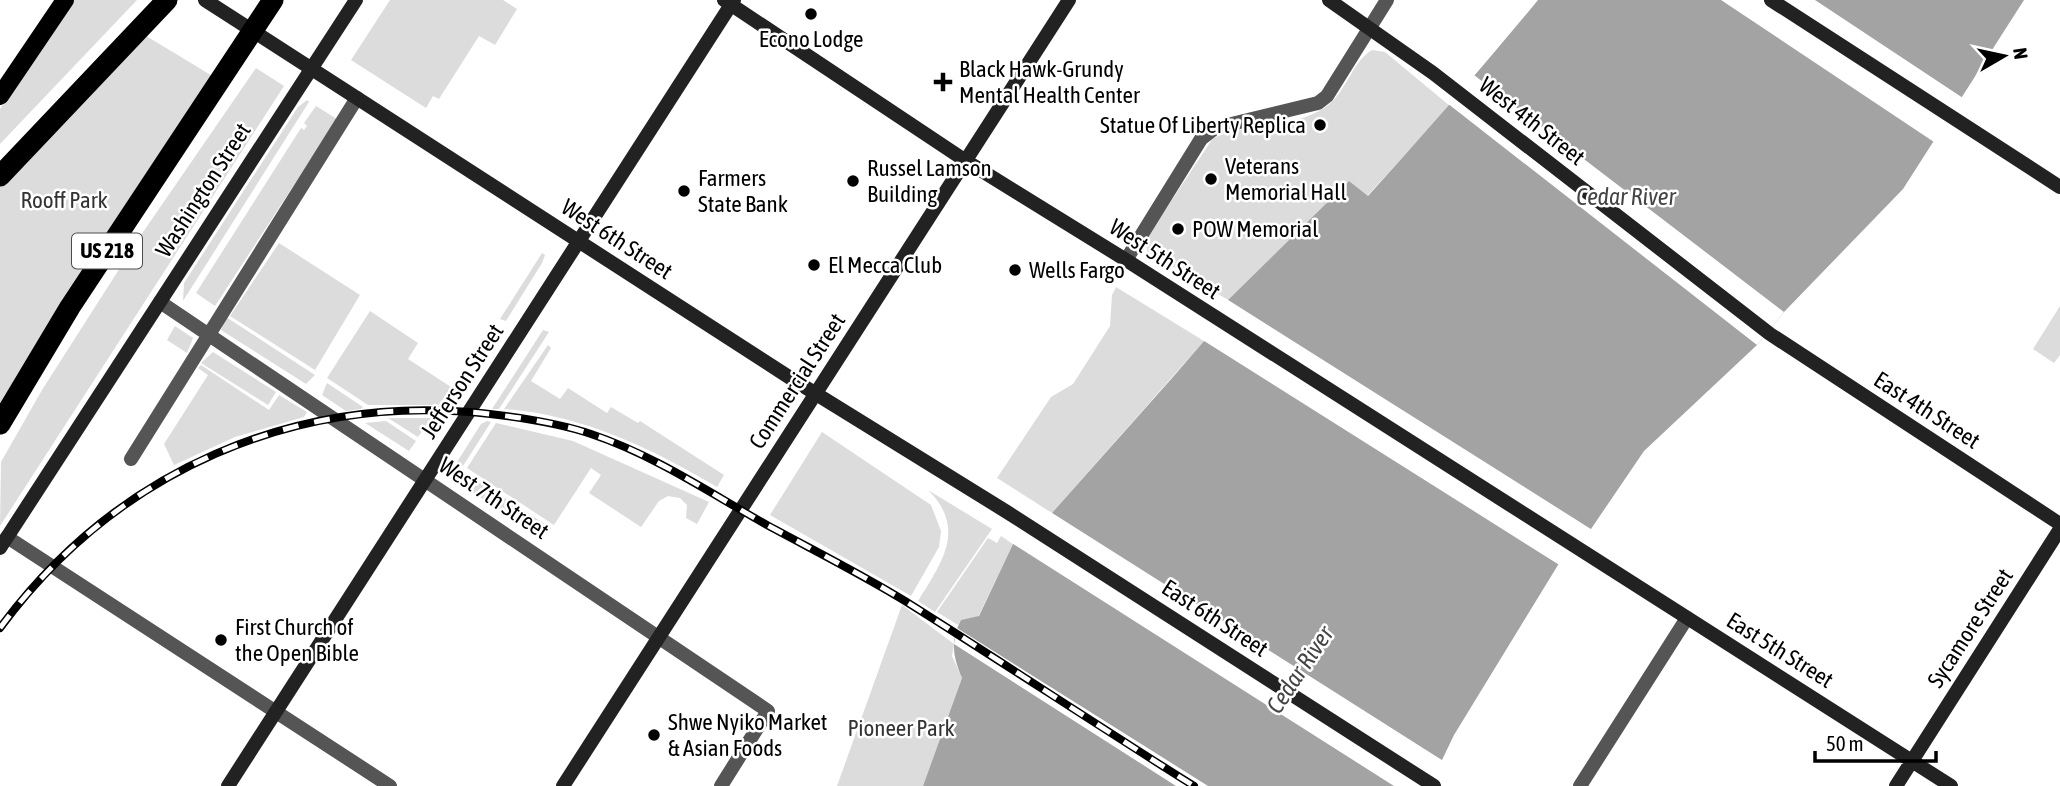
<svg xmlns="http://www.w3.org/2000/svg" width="2060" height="786" font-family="'Asap Condensed',sans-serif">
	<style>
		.green { fill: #dcdcdc }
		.water { fill: #a3a3a3 }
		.pier { fill: #fff }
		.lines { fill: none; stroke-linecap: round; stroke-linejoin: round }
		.street { stroke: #555; stroke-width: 14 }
		.secondary { stroke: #222; stroke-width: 14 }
		.primary { stroke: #000; stroke-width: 18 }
		.highway { stroke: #000; stroke-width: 21 }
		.rail-casing { stroke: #000; stroke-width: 8 }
		.rail { stroke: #fff; stroke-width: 5; stroke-dasharray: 16; stroke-linecap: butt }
		.poi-dot { fill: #000; stroke: #fff; stroke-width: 2.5 }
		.labels { text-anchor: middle; stroke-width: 5; stroke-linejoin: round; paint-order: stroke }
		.shield { fill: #fff; stroke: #4c4c4c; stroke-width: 2 }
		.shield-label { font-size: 21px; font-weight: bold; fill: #000 }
		.poi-label { font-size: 23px; fill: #000; stroke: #fff; text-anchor: start }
		.street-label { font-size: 23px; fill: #000; stroke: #fff }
		.park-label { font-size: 23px; fill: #333; stroke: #fff }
		.water-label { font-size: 24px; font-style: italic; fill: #444; stroke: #fff }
	</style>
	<rect width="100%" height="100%" fill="#fff"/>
	<!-- green -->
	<path class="green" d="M70 0H137L0 144V109Z
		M390 0H503L517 9 495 45 479 36 439 99 433 96 426 108 351 60Z
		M138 31 219 80 0 424V176Z
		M1372 50 1385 52 1450 106 1367 196 1349 181 1228 300 1147 251 1146 239 1213 138C1246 124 1287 128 1319 111 1346 98 1349 64 1372 50Z
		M256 68 284 86 0 526 1 462 42 390 141 235Z
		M307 100 309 102 183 301 184 283 298 107Z
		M316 106 337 119 215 306 196 293 301 128 304 130 307 126 304 123Z
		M279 243 360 295 315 370 230 316Z
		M542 253 545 255 542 263 506 321 500 319Z
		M1116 287 1204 341 1052 513 997 478 1051 397 1073 384 1110 326 1112 295Z
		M2060 306V355L2054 363 2033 349Z
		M370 311 418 343 408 359 451 387 439 405H368L327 378Z
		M226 317 315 375 306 384 221 330Z
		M175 326 193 338 187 353 167 340Z
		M543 330 549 332 499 409H492Z
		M548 345 551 348 531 381 560 399 568 388 607 413 611 407 638 423 640 421 724 475 717 487C653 449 580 414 504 409Z
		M213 352 276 392 268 405 201 363Z
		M201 365 269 410 279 395 307 412 304 417 235 437 174 465 164 444 208 375 198 368Z
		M327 383 363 407 361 409 346 411 322 395Z
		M388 418H431L418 437Z
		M386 421 416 441 409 451 365 423Z
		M487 421 491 422 463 466 457 462 481 424Z
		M496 423 573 441 709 502 697 524 686 518 687 505 680 498 668 496 659 501 641 527 589 493 601 475 591 468 554 525 467 468Z
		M822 432 931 505 941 531 939 547 911 596 770 515Z
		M464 471V472L551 528 542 538 457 482Z
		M928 490 992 529 935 612 918 601C942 562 967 529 928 490Z
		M1001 536 1013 544 978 617 961 620 958 625 937 612 988 538 997 543Z
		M902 605 954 644 952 656 962 678 923 786H837Z"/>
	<!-- water -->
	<path class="water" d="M1538 0H2024L1903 189 1784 312 1757 345 1644 451 1591 529 1558 565 1454 735 1442 760 1435 786H923L962 678C953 657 950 641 961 620L979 616 1013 544 1052 513 1173 377 1204 341 1228 300 1349 181 1368 196C1426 132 1483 67 1538 0Z"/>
	<!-- pier -->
	<path class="pier" d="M1721 0H1815L1966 100 1937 144Z
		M1470 72 1784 312 1757 345 1447 103Z
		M1225 298 1594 531 1561 566 1201 339Z
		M1049 511 1445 762 1438 786H1394L1010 542Z
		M957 628 1208 786H1176L954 644Z"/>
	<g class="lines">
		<!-- street -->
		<path class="street" d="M1126 260 1201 139 1215 128 1318 103 1327 96 1387 0
			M160 302 768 711 721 786
			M131 459 357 98
			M7 537 390 786
			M1580 786 1687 618"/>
		<!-- secondary -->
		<path class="secondary" d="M205 0 792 379 1007 512 1434 786
			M724 0 966 161 1126 260 1951 786
			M1329 0 1433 73 1770 334 2060 524
			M1771 0 2060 187
			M0 548 356 0
			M228 786 734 0
			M563 786 1069 0
			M1896 786 2060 529"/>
		<!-- primary -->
		<path class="primary" d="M0 96 65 0"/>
		<!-- highway -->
		<path class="highway" d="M0 176 167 0
			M0 424 70 307 273 0"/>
		<!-- rail casing -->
		<g class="rail-casing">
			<path id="rail" d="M0 628C116 471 295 392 490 414 524 418 558 423 591 434 654 455 710 493 767 525 813 550 861 574 905 601 1002 662 1097 725 1194 786"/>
		</g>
		<!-- rail -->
		<use href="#rail" class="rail"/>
	</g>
	<!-- markers -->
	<g class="poi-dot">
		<circle cx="811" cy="14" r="7"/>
		<path d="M939.5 71.5h7v7h7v7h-7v7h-7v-7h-7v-7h7z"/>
		<circle cx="1320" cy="125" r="7"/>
		<circle cx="1211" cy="179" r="7"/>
		<circle cx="853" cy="181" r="7"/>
		<circle cx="684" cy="191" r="7"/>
		<circle cx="1178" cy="229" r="7"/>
		<circle cx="814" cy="265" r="7"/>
		<circle cx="1015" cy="270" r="7"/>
		<circle cx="221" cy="640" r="7"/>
		<circle cx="654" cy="735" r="7"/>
	</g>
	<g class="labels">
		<!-- shield labels -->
		<rect class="shield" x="72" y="233.5" width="70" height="35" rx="5"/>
		<g class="shield-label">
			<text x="107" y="258">US 218</text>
		</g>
		<!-- poi labels -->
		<g class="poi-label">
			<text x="811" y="47" text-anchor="middle">Econo Lodge</text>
			<text x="959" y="77">Black Hawk-Grundy<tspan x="959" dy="26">Mental Health Center</tspan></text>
			<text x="1306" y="133" text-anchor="end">Statue Of Liberty Replica</text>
			<text x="1225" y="174">Veterans<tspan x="1225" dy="26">Memorial Hall</tspan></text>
			<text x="867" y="176">Russel Lamson<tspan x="867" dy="26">Building</tspan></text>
			<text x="698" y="186">Farmers<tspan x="698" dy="26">State Bank</tspan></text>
			<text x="1192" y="237">POW Memorial</text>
			<text x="828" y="273">El Mecca Club</text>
			<text x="1029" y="278">Wells Fargo</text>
			<text x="235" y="635">First Church of<tspan x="235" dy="26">the Open Bible</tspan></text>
			<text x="668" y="730">Shwe Nyiko Market<tspan x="668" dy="26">&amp; Asian Foods</tspan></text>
		</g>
		<!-- street labels -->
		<g class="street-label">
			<text transform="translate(1532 121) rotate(38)" y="8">West 4th Street</text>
			<text transform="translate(203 190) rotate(-57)" y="8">Washington Street</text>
			<text transform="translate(617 239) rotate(33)" y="8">West 6th Street</text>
			<text transform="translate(1165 259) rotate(33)" y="8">West 5th Street</text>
			<text transform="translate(462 381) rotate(-57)" y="8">Jefferson Street</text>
			<text transform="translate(797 381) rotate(-57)" y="8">Commercial Street</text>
			<text transform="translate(1927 410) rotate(33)" y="8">East 4th Street</text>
			<text transform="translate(494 498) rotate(34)" y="8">West 7th Street</text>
			<text transform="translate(1215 618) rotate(33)" y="8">East 6th Street</text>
			<text transform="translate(1970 628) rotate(-57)" y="8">Sycamore Street</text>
			<text transform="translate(1780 650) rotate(32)" y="8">East 5th Street</text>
		</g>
		<!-- park labels -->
		<g class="park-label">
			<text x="64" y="208">Rooff Park</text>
			<text x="901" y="736">Pioneer Park</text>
		</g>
		<!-- water labels -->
		<g class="water-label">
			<text x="1626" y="205">Cedar River</text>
			<text transform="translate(1300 670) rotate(-56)" y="8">Cedar River</text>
		</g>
	</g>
	<!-- north arrow -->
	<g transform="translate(2004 56) rotate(81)" stroke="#ffffff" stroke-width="5" paint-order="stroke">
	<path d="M0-5L12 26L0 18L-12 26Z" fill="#000000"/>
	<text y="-10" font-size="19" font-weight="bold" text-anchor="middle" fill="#000000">N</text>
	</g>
	<!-- scale -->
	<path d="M1815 751v10h121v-10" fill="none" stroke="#000000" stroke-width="3.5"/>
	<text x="1826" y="751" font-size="21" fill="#000000" stroke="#ffffff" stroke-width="5" paint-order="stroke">50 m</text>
</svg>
